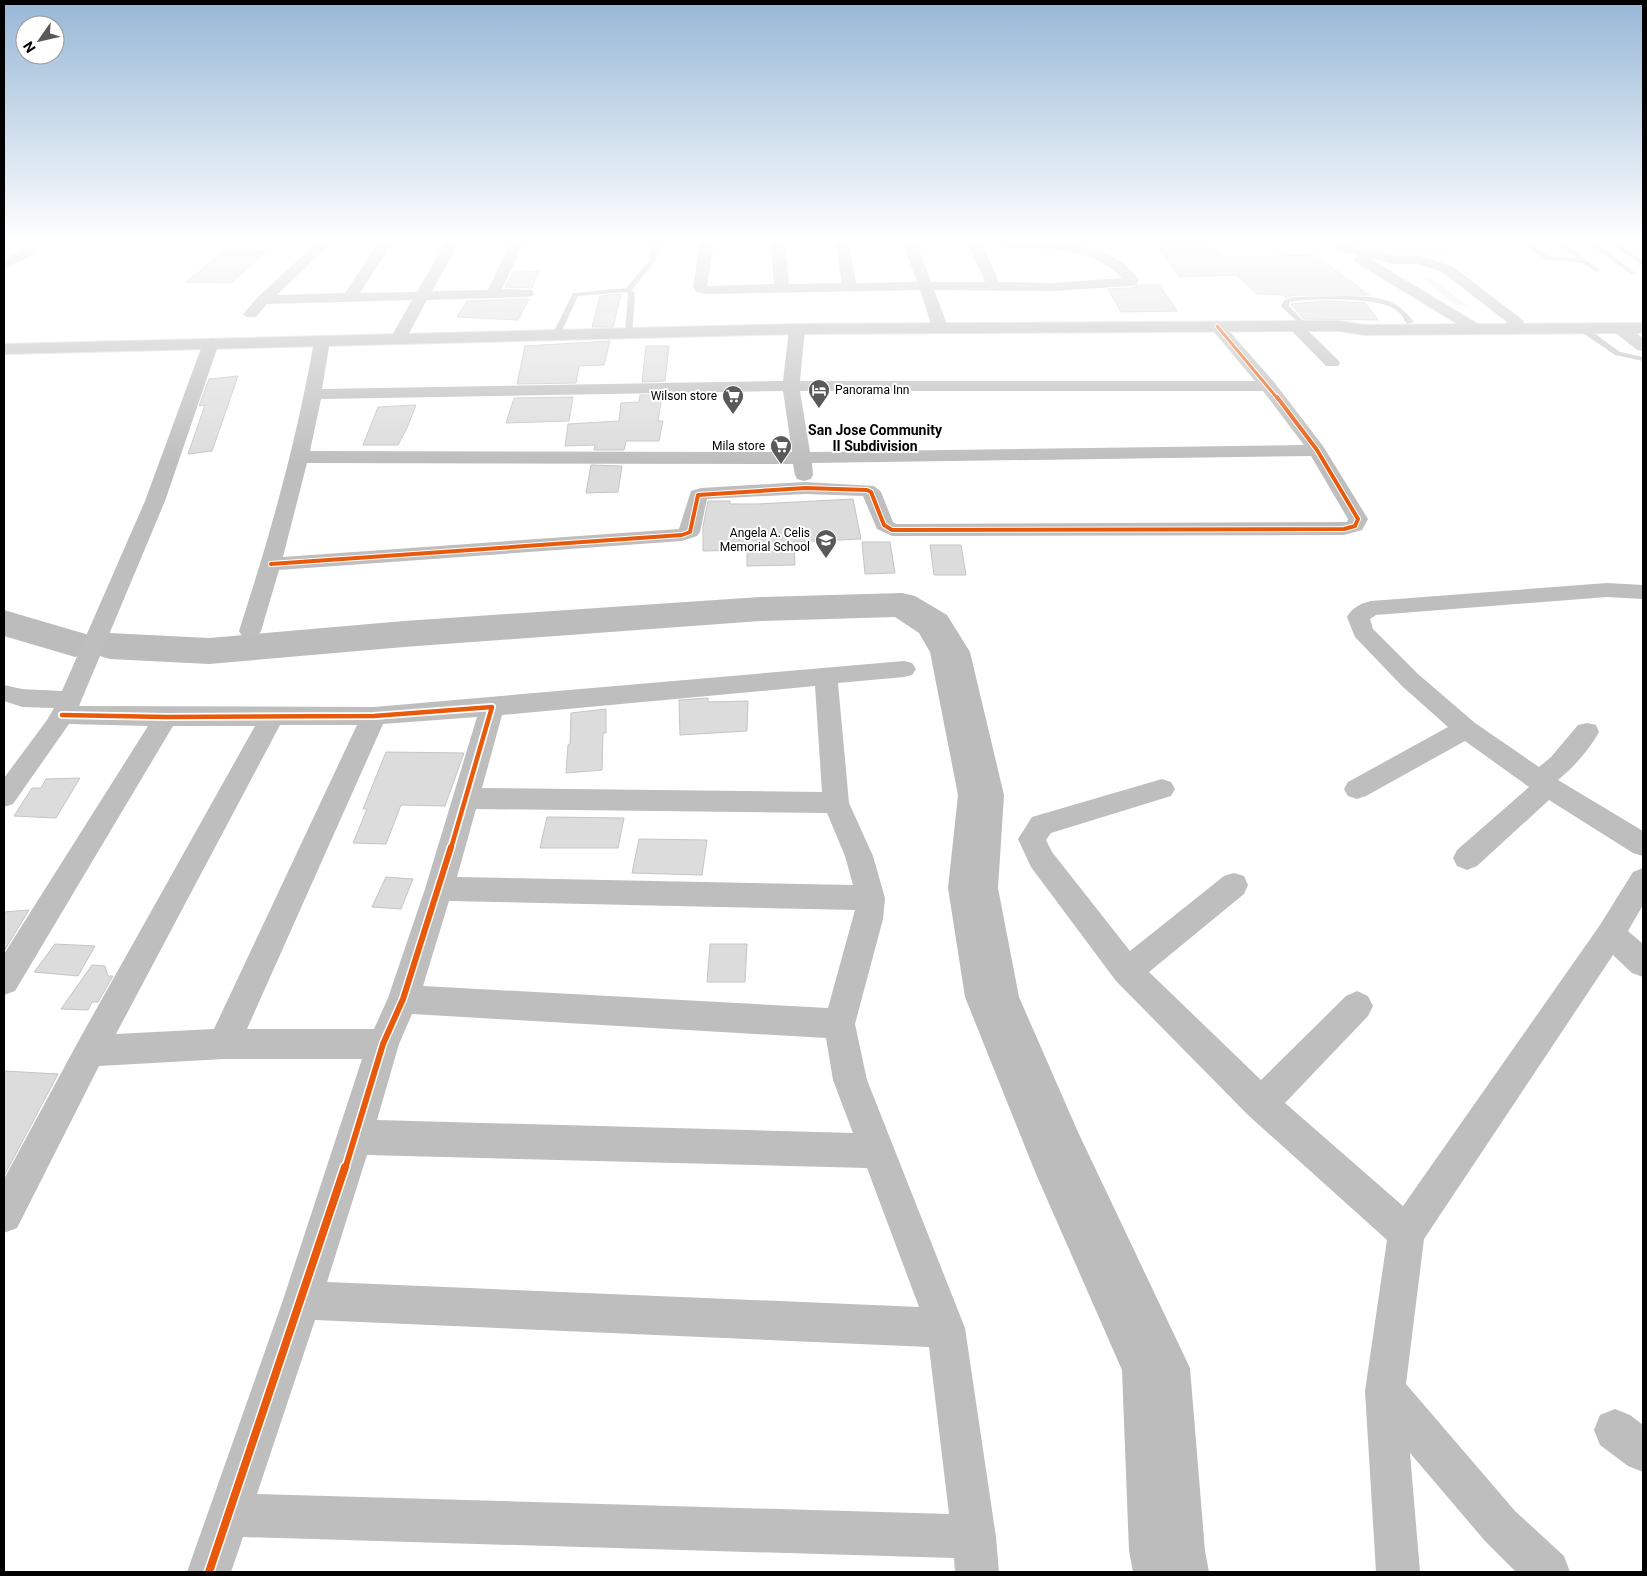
<svg xmlns="http://www.w3.org/2000/svg" width="1647" height="1576" font-family="Roboto,sans-serif">
	<style>
		.green { fill: #eaeaea }
		.lines { fill: none; stroke-linecap: round; stroke-linejoin: round }
		.river { fill: #bcbcbc; fill-rule: evenodd }
		.building { fill: #dcdcdc; stroke: #c5c5c5 }
		.primary-casing { stroke: #dbdbdb; stroke-width: 2 }
		.lane { fill: #bebebe; fill-rule: evenodd }
		.street { fill: #bebebe; fill-rule: evenodd }
		.secondary { fill: #c1c1c1; fill-rule: evenodd }
		.primary { fill: #bdbdbd; fill-rule: evenodd }
		.cycleway-far4-casing { stroke: #fff; stroke-width: 5 }
		.cycleway-far3-casing { stroke: #fff; stroke-width: 6 }
		.cycleway-far2-casing { stroke: #fff; stroke-width: 8 }
		.cycleway-far1-casing { stroke: #fff; stroke-width: 9 }
		.cycleway-casing { stroke: #fff; stroke-width: 11 }
		.cycleway-far4 { stroke: #e8590c; stroke-width: 3 }
		.cycleway-far3 { stroke: #e8590c; stroke-width: 4 }
		.cycleway-far2 { stroke: #e8590c; stroke-width: 4.5 }
		.cycleway-far1 { stroke: #e8590c; stroke-width: 6 }
		.cycleway { stroke: #e8590c; stroke-width: 8 }
		.labels { text-anchor: middle; stroke-width: 4; stroke-linejoin: round; paint-order: stroke }
		.far-poi-label { font-size: 12px; fill: #000; stroke: #fff; text-anchor: end }
		.far-neighbourhood-label { font-size: 14px; font-weight: bold; fill: #000; stroke: #fff }
	</style>
	<rect width="100%" height="100%" fill="#fff"/>
	<!-- green -->
	<path class="green" d="M1360 243H1438L1445 253 1456 259 1428 251 1427 256C1405 254 1378 257 1360 243Z
		M1430 277 1463 302 1467 306 1455 305 1422 278Z"/>
	<g class="lines">
		<!-- river -->
		<path class="river" d="M902 593 915 596 947 615 970 652 1004 795 998 888 1019 997 1078 1132 1190 1368 1205 1551 1209 1572H1133L1129 1551 1122 1370 1036 1174 965 997 948 888 958 795 930 652 919 633 895 617 760 621 404 647 209 664 110 659 96 655 92 648 89 653 75 657 4 636V610L89 635 93 642 96 637 110 633 209 638 404 621 760 597Z"/>
	</g>
	<!-- building -->
	<path class="building" d="M1155 243H1210L1223 257 1315 255 1369 295H1296L1286 298 1284 295 1257 294 1237 275 1179 277Z
		M227 249 267 251 231 283 186 282Z
		M539 271 532 288 505 287 514 272Z
		M1138 285H1159L1177 311 1121 312 1108 289 1131 288Z
		M621 294 613 327H592L600 296Z
		M529 299 518 320 457 317 467 301Z
		M1327 301 1365 303 1378 320 1304 319 1291 304Z
		M610 341 604 365 579 366 576 383 517 384 525 346Z
		M646 346H669L665 381 642 382Z
		M238 376 212 451 188 454 205 405 199 406 209 379Z
		M640 395H662L658 421H663L659 441H626L624 450H594L595 445 565 446 568 424 619 421 621 403 639 402Z
		M573 397 569 421 506 423 514 398Z
		M416 405 407 428 398 445H363L378 407Z
		M591 465 622 466 618 492 586 493Z
		M853 499 861 539 794 542 795 565 747 566V550L703 551V526L708 501H730V504H757Z
		M862 542H890L895 573 865 574Z
		M930 545H961L966 575H934Z
		M708 698V702L748 701 747 731 680 735 679 700Z
		M606 709V733H603L602 770 566 773 568 745 570 744 571 713Z
		M386 752 464 753 445 806 401 805 386 844 353 843 367 809H363Z
		M80 778 56 818 14 816 32 788H41L46 779Z
		M547 817 624 818 618 848H540Z
		M639 839 707 840 702 875 632 873Z
		M386 877 413 879 401 909 372 907Z
		M29 910 4 951V912Z
		M55 944 95 946 78 976 34 972Z
		M710 944H747L745 982H707Z
		M92 965 105 966 108 976H113L98 1002H92L88 1010 61 1009Z
		M4 1071 58 1074 4 1176Z"/>
	<g class="lines">
		<!-- primary casing -->
		<g class="primary-casing">
			<path id="primary" d="M1295 321H1339L1365 325 1643 323V333L1365 335 1339 331H1295L797 334 4 354V344L797 324Z"/>
		</g>
		<!-- lane -->
		<path class="lane" d="M653 243H659L655 261 632 290 635 294 632 335 625 333 628 294 626 292 578 296 560 335 553 337 552 335 573 293 626 288 649 261Z
			M1522 243H1529L1548 256 1577 258 1557 243H1564L1601 271 1596 272 1583 263 1544 259Z
			M1589 243H1596L1637 274 1632 275Z
			M1611 243H1618L1643 261V266Z
			M1348 296C1378 297 1395 297 1414 322L1407 324C1404 319 1400 312 1395 309 1377 297 1310 298 1289 302V306L1308 326 1304 328 1281 306 1284 300 1296 297Z
			M1580 327H1586L1620 352 1643 357V361L1615 355 1580 331Z"/>
		<!-- street -->
		<path class="street" d="M316 243H331L277 295 345 293 378 243H392L360 293 417 292 445 243H459L432 291 488 290 510 243H524L502 289 532 290 534 293 532 296 527 297 427 300 406 339 404 342H392L390 339 412 300 267 304 256 317H246L243 314 258 297Z
			M700 243H714L707 286 774 284 771 243H785L789 284 842 283 835 243H849L856 283 917 282 903 243H917L931 282H985L968 243H982L999 282 1053 283 1122 278C1092 247 1047 249 1007 247L1002 246 1000 243C1047 243 1108 236 1139 280L1136 285 1131 286 1053 291 934 290 948 327 945 330H935L932 327 920 290 706 294 696 292 693 287Z
			M30 246 35 247 37 250 35 253 4 269V259Z
			M1217 321 1222 323 1274 382 1323 446 1368 519 1362 530 1344 535 892 536 877 529 863 496 805 494 707 499 700 532 697 536 682 541 279 570 261 631 258 636 250 639 242 636 239 631C270 536 297 440 314 341L316 338H328L330 341 322 389 783 381 789 329 792 326H802L805 329 800 381H1255L1209 326 1212 323ZM783 391 792 452 310 451 321 399ZM800 391H1263L1304 445 810 452ZM1311 456 1348 519 1347 522 896 524 893 522 881 492 874 486 805 482 701 488 691 491 679 529 283 557 307 463 793 464 795 475 797 479 804 481 811 479 813 475 812 463Z
			M1295 321 1300 323 1338 360 1340 363 1338 366H1326L1290 329 1287 326 1290 323Z
			M211 338 217 340 219 343 165 501 79 706 374 707 904 661 912 663 916 669 912 675 904 677 838 683 849 803 873 856 885 898 883 919 855 1024 867 1080 965 1328 996 1537 999 1572H955L954 1558 243 1537 231 1572H187L283 1300 362 1059H224L99 1066 17 1228 4 1233V1179L79 1040 255 726H173L15 991 4 995V954L148 726 69 724 13 804 4 807V778L47 720 54 708 22 707 4 701V685L22 689 62 691 145 501 203 343 205 340ZM815 686 822 792 482 788 502 715ZM477 717 425 889 388 998 374 1029H247L383 724ZM280 725H357L214 1029 116 1034ZM476 809 827 813 845 856 853 885 457 877ZM449 901 855 910 828 1008 423 986ZM412 1014 826 1038 833 1080 853 1133 377 1120 399 1044ZM367 1155 867 1168 919 1307 327 1282ZM315 1320 929 1347 949 1514 257 1494Z
			M1607 583 1643 585V599L1607 597 1376 615 1370 619 1373 629 1418 674 1475 723 1539 767 1551 757 1578 725 1587 723 1596 725 1599 732C1589 750 1574 767 1558 780L1643 831V856L1633 853 1549 800 1477 866 1467 870 1457 866 1453 858 1457 850 1529 787 1465 741 1366 796 1357 799 1348 796 1344 789 1348 782 1448 727 1402 686 1355 637 1347 617C1352 608 1361 603 1371 601Z
			M1162 779 1171 782 1175 789 1171 796 1051 833 1046 840 1052 852 1130 951 1224 876 1234 873 1244 876 1248 885 1244 894 1149 972 1261 1080 1346 996 1357 991 1368 996 1373 1006 1368 1016 1285 1103 1403 1206 1600 925 1633 872 1643 868V905L1628 931 1643 944V977L1632 973 1613 955 1424 1239 1406 1384 1515 1511 1564 1556 1570 1572H1516L1485 1541 1410 1453 1420 1572H1376L1365 1391 1387 1240 1249 1116 1116 981 1031 867 1018 839 1032 817Z
			M1615 1409 1630 1415 1643 1425V1472L1628 1466 1600 1445 1594 1430 1600 1415Z"/>
		<!-- secondary -->
		<path class="secondary" d="M1343 243 1393 256H1419L1452 266 1524 321 1518 332H1506L1504 329 1507 322 1442 272 1418 264H1393L1369 258 1482 326 1484 329 1482 332H1470L1355 262 1353 259 1358 255 1338 250 1336 247 1338 244Z
			M1619 323 1625 325 1643 338V351L1637 350 1613 331 1611 328 1613 325Z"/>
		<!-- primary -->
		<use href="#primary" class="primary"/>
		<!-- cycleway-far4 casing -->
		<g class="cycleway-far4-casing">
			<path id="cycleway-far4" d="M1217 326 1278 399"/>
		</g>
		<!-- cycleway-far3 casing -->
		<g class="cycleway-far3-casing">
			<path id="cycleway-far3" d="M271 564 682 535 690 532 698 495 805 488 867 490 871 492 884 525 892 530 1344 529 1355 526 1358 519 1317 450 1277 397"/>
		</g>
		<!-- cycleway-far2 casing -->
		<g class="cycleway-far2-casing">
			<path id="cycleway-far2" d="M62 715 166 717 374 716 492 707 451 848"/>
		</g>
		<!-- cycleway-far1 casing -->
		<g class="cycleway-far1-casing">
			<path id="cycleway-far1" d="M345 1169 383 1044 403 999 451 847"/>
		</g>
		<!-- cycleway casing -->
		<g class="cycleway-casing">
			<path id="cycleway" d="M209 1572 345 1167"/>
		</g>
		<!-- cycleway-far4 -->
		<use href="#cycleway-far4" class="cycleway-far4"/>
		<!-- cycleway-far3 -->
		<use href="#cycleway-far3" class="cycleway-far3"/>
		<!-- cycleway-far2 -->
		<use href="#cycleway-far2" class="cycleway-far2"/>
		<!-- cycleway-far1 -->
		<use href="#cycleway-far1" class="cycleway-far1"/>
		<!-- cycleway -->
		<use href="#cycleway" class="cycleway"/>
	</g>
	<!-- sky -->
	<linearGradient id="sky" x2="0" y2="1"><stop stop-color="#96b7d6"/><stop offset="0.52" stop-color="#fff"/><stop offset="1" stop-color="#fff" stop-opacity="0"/></linearGradient>
	<rect width="1647" height="463" fill="url(#sky)"/>
	<!-- icons -->
	<defs>
		<g id="hotel-pin" transform="scale(1.125)"><path d="M0 17L-7.5 6A9.5 9.5 0 1 1 7.5 6Z" fill="#595959" stroke="#fff"/><path d="M-6-4.5h1.5V1H6V5H4.5V3h-9V5H-6ZM-4 0a1.8 1.8 0 1 1 3.6 0ZM.5 0V-2.5h3Q6-2.5 6 0Z" fill="#fff"/></g>
		<g id="supermarket-pin" transform="scale(1.125)"><path d="M0 17L-7.5 6A9.5 9.5 0 1 1 7.5 6Z" fill="#595959" stroke="#fff"/><path d="M-6-5.5h2.5l.6 2H6L4.5 2H-2.5L-4.4-4H-6ZM-1.5 3.2a1.3 1.3 0 1 0 .1 0ZM3 3.2a1.3 1.3 0 1 0 .1 0Z" fill="#fff"/></g>
		<g id="school-pin" transform="scale(1.125)"><path d="M0 17L-7.5 6A9.5 9.5 0 1 1 7.5 6Z" fill="#595959" stroke="#fff"/><path d="M0-5L7-2L0 1L-7-2ZM-4 1L0 2.5L4 1V4Q0 6-4 4Z" fill="#fff"/></g>
	</defs>
	<g fill-rule="evenodd">
		<use href="#hotel-pin" x="819" y="390"/>
		<use href="#supermarket-pin" x="733" y="396"/>
		<use href="#supermarket-pin" x="781" y="446"/>
		<use href="#school-pin" x="826" y="540"/>
	</g>
	<g class="labels">
		<!-- far-poi labels -->
		<g class="far-poi-label">
			<text x="835" y="394" text-anchor="start">Panorama Inn</text>
			<text x="717" y="400">Wilson store</text>
			<text x="765" y="450">Mila store</text>
			<text x="810" y="537">Angela A. Celis<tspan x="810" dy="14">Memorial School</tspan></text>
		</g>
		<!-- far-neighbourhood labels -->
		<g class="far-neighbourhood-label">
			<text x="875" y="435">San Jose Community<tspan x="875" dy="16">II Subdivision</tspan></text>
		</g>
	</g>
	<!-- border -->
	<rect width="1647" height="1576" fill="none" stroke="#000000" stroke-width="10"/>
	<!-- north arrow -->
	<g transform="translate(40 40) rotate(236)"><circle r="24" fill="#ffffff" stroke="#999999"/>
	<path d="M0-4L9 19L0 12L-9 19Z" fill="#595959"/>
	<text y="-8" font-size="14" font-weight="bold" text-anchor="middle" fill="#000000">N</text>
	</g>
</svg>
